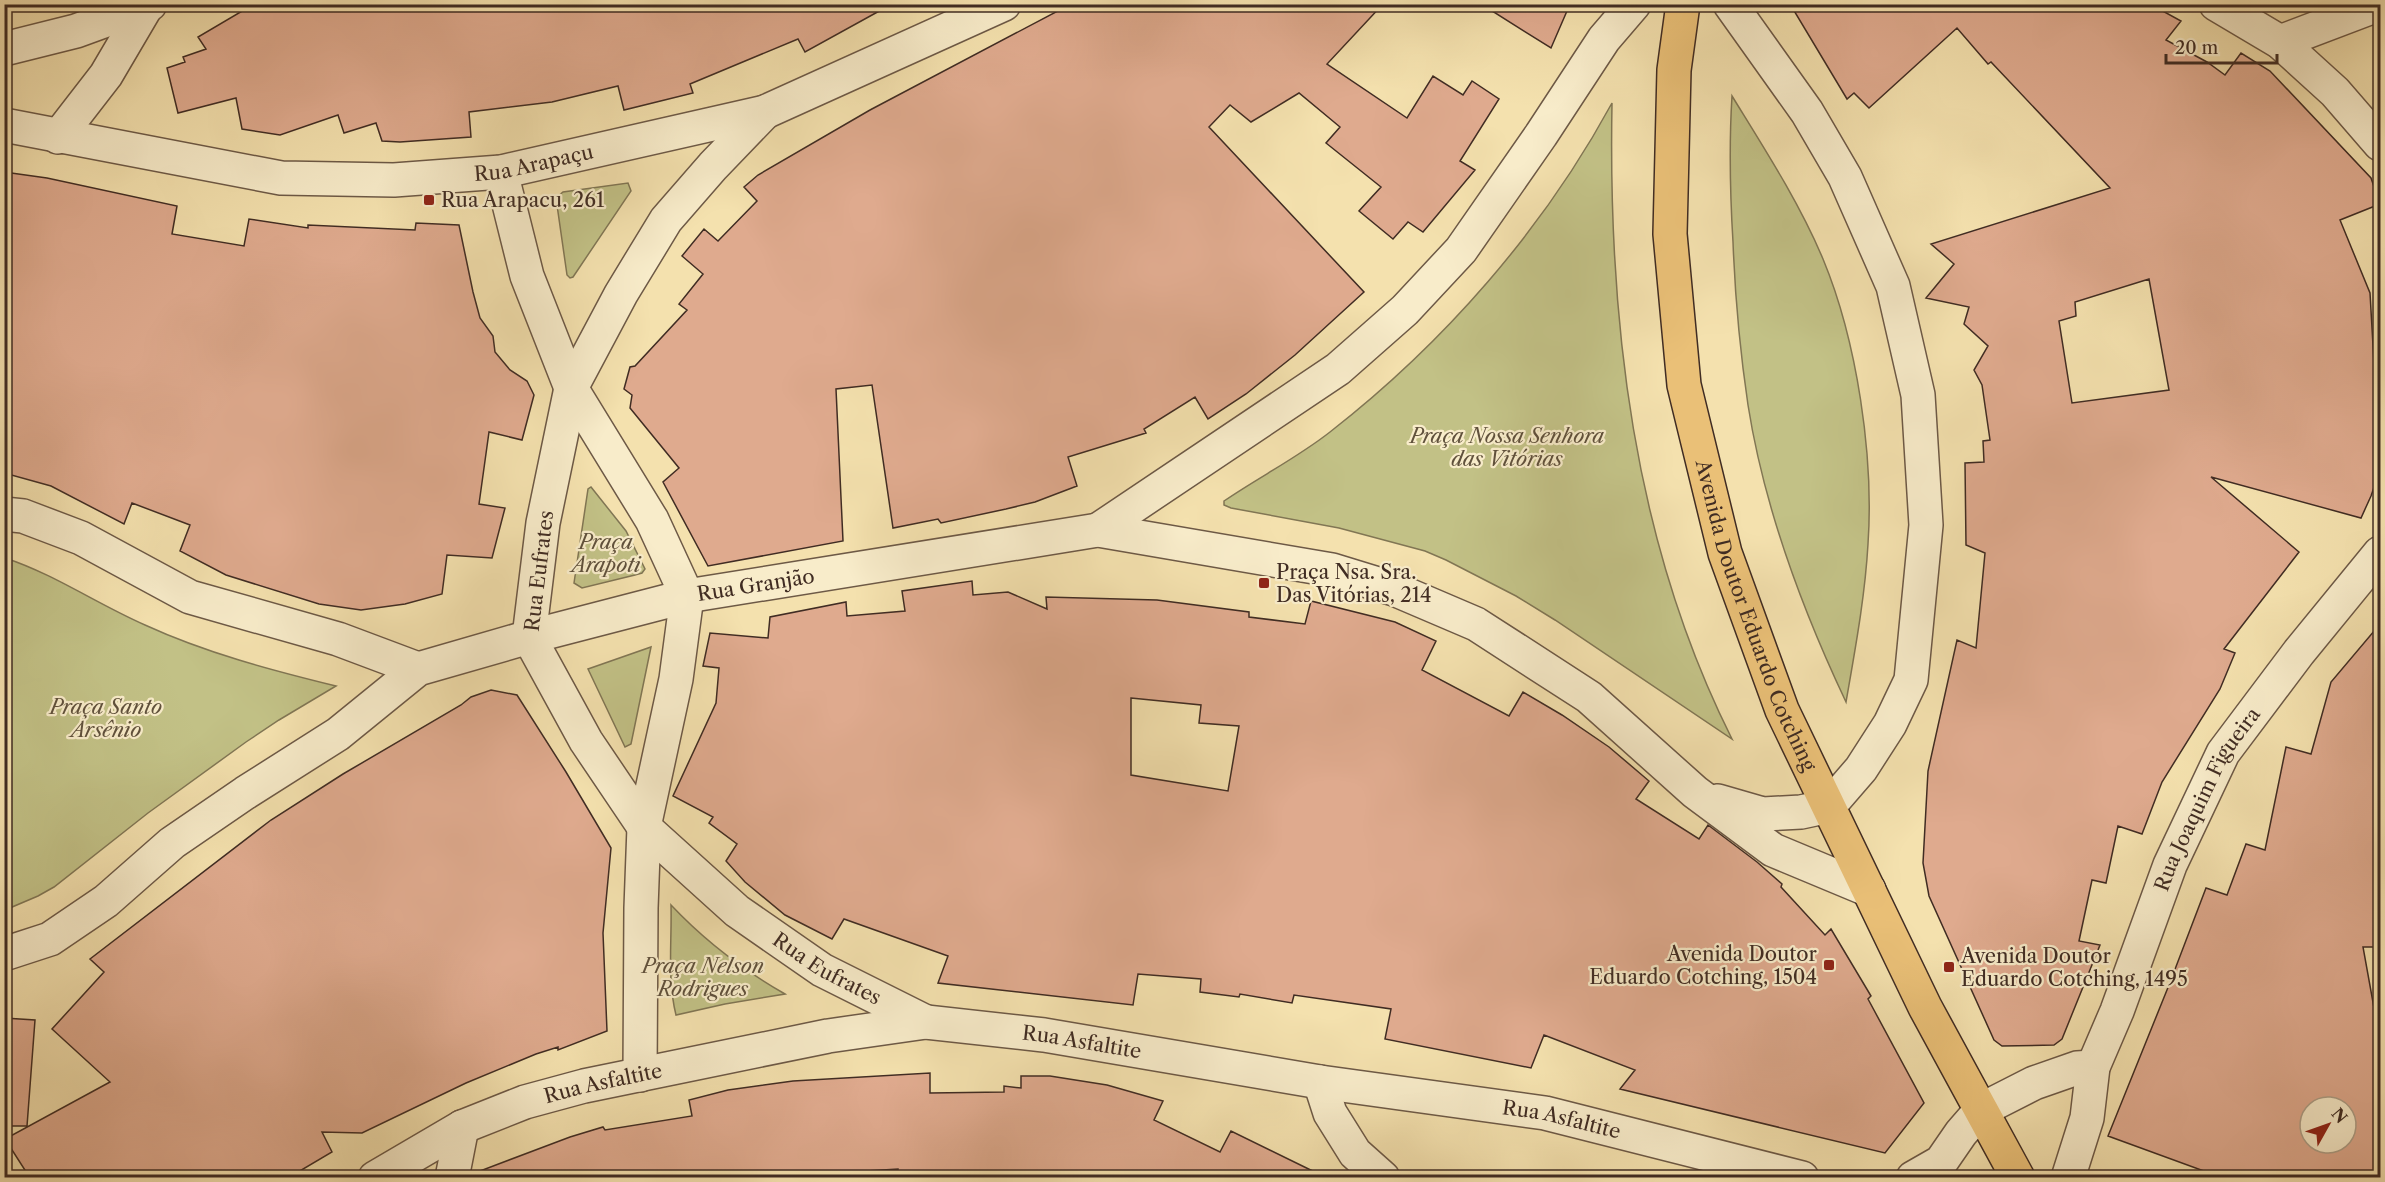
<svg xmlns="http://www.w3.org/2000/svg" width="2385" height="1182" font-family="'Libre Caslon Text',serif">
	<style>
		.green { fill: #c2c186; stroke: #817654; stroke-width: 1.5 }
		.building { fill: #dfaa8e; stroke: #402c23; stroke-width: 1.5; fill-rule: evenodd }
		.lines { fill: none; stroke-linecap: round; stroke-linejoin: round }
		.minor-casing { stroke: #6d5946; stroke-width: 36 }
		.major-casing { stroke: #402c23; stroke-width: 36 }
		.minor { stroke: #f8ecca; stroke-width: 33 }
		.major { stroke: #eac077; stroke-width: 33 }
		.poi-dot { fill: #8f2418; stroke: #f8ecca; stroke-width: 2 }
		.labels { text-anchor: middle; stroke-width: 4.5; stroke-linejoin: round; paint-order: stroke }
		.street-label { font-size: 20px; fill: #402c23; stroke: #f8ecca }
		.poi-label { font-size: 20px; fill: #402c23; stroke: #f8ecca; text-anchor: start }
		.park-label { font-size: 20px; font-style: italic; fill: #60513c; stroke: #f8ecca }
	</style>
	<rect width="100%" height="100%" fill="#f4e1ae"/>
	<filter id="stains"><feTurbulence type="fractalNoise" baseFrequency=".00333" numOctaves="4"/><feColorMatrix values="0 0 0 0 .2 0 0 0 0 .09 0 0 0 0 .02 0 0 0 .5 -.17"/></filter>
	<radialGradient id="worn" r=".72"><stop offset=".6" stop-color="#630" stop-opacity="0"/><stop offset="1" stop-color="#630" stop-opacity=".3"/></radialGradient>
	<!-- green -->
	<path class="green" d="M1732 96C1764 148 1799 202 1823 259 1857 341 1874 456 1868 544 1865 597 1855 650 1846 702 1802 609 1764 507 1748 405 1740 351 1735 296 1733 242 1730 193 1729 145 1732 96Z
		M1612 103C1608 320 1633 542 1732 739L1555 620 1516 596 1446 560 1425 551 1339 528 1231 508 1224 505V501C1259 477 1297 458 1330 432 1444 343 1543 230 1612 103Z
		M628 183 631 191 573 277 570 278 567 275 556 198 563 192Z
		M591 487 626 531 645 569 642 573 635 575 582 588 574 583 588 489Z
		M5 558C54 574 97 604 145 625 206 653 271 670 336 686L279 720 246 742 148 813 54 887 38 896 5 910Z
		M651 647 631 744 625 747 588 669Z
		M671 905C705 941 743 970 785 994L725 1004 676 1015C667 979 672 942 671 905Z"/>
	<!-- building -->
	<path class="building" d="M254 4H892L805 52 798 39 690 84 693 93 624 110 618 86 552 102 469 112 471 137 400 142 382 141 376 123 344 133 338 115 280 135 242 129 236 98 178 113 167 68 185 62 183 57 206 49 198 37Z
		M1071 4H1383L1327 64 1407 118 1433 76 1463 95 1472 81 1499 99 1460 161 1475 170 1423 232 1408 222 1393 239 1359 211 1381 187 1326 143 1340 127 1299 93 1251 122 1230 105 1209 127 1364 292 1295 355 1246 394 1208 419 1195 397 1144 429 1146 433 1068 457 1077 486 1035 502 1006 509 941 523 938 519 893 528 872 385 836 389 843 541 708 566 663 482 679 468 630 408 632 395 624 389 630 367 635 366 687 310 679 304 703 274 682 256 704 229 718 241 757 201 744 187 758 175 870 110Z
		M1481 4H1570L1551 48Z
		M1790 4H2150L2181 21 2166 40 2207 62 2225 75 2241 53 2270 71 2371 178 2380 204 2340 220 2370 293 2374 363H2380V470L2371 496 2361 518 2211 477 2299 552 2224 649 2235 653 2220 689 2162 782 2142 834 2118 826 2106 883 2092 880 2079 941 2100 945 2062 1039 2054 1045 2002 1046 1994 1040 1929 896 1923 863 1928 771 1957 640 1976 648 1985 553 1966 545 1965 463 1984 462 1983 441 1990 440 1982 385 1974 370 1988 346 1964 324 1969 307 1926 298 1954 264 1931 244 2110 188 1991 62 1988 64 1957 28 1869 108 1854 93 1847 99ZM2149 279 2169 390 2072 403 2059 321 2076 316 2075 302Z
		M4 172 47 178 177 206 172 234 244 246 249 219 308 228V225L415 230 416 223 459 225 473 292 480 318 493 336 495 352 510 370 527 381 534 395 522 440 489 432 479 504 505 508 492 558 447 555 442 594 405 604 361 610 319 604 226 575 180 551 190 525 132 503 124 524 51 486 4 473Z
		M972 581 973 595 1008 592 1047 609 1046 597 1157 600 1249 612V617L1305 624 1311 601 1395 622 1436 641 1422 670 1509 716 1523 692 1562 715 1609 747 1649 781 1636 799 1699 839 1708 825 1757 862 1782 884 1781 887 1825 935 1831 929 1871 996 1868 999 1924 1103 1885 1153 1620 1089 1635 1070 1544 1035 1531 1068 1385 1039 1391 1009 1294 995 1292 1003 1240 994 1239 997 1200 992 1201 979 1138 974 1133 1005 938 983 948 956 844 919 832 939 785 915 745 882 726 861 737 844 709 823 713 817 673 796 716 703 719 668 703 666 710 633 768 638 770 617 846 602 847 616 905 611 902 591ZM1131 698 1201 705 1199 723 1239 726 1228 791 1131 775Z
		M2380 624V947H2363L2374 1008 2380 1007V1120L2376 1121 2380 1178H2223L2108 1136 2169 985 2206 888 2227 895 2246 844 2265 850 2286 747 2311 754 2331 682ZM2310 1107H2346V1143H2310Z
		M491 690 517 695 566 772 611 848 603 933 607 1031 558 1050V1047L536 1054 466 1083 362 1133 322 1132 332 1152 288 1178H30L5 1139 110 1082 52 1029 104 972 90 959 271 820 343 774 461 705 471 697Z
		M4 1018 35 1020 27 1126H4Z
		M930 1073V1093L1004 1092V1086L1021 1088V1076H1050L1107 1085 1163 1101 1154 1120 1220 1152 1231 1131 1327 1178H898V1169L835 1173V1178H471L472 1174 570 1137 603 1127 605 1130 692 1116 689 1100 728 1090 793 1081Z"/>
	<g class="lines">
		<!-- minor casing -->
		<g class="minor-casing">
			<g id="minor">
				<path d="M2216 4 2280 42 2335 92 2380 144"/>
				<path d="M2280 42 2380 4"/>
				<path d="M4 49 76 31 150 4"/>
				<path id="s1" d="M765 112 713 166 666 220 621 294 571 388 543 523 529 637 586 741 644 827 737 911 822 970 926 1022"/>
				<path id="s2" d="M4 125 281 178 394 180 501 172 765 112 1004 4"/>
				<path d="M58 137 106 75 146 7"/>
				<path d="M501 172 527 276 571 388 652 520 687 596 676 679 644 827 641 908 640 1075"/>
				<path d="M4 514 23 516 81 538 190 597 338 639 418 669"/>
				<path d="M1098 530 1338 369 1405 310 1461 250 1541 135 1604 39 1634 4"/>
				<path d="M1718 801 1763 814 1801 812 1829 806 1861 769 1890 724 1911 680 1926 525 1918 395 1893 286 1845 177 1807 112 1730 4"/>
				<path id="s3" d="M4 954 50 939 106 901 172 843 245 793 338 734 418 669 529 637 687 596 1098 530 1332 570 1394 589 1476 624 1589 697 1695 792 1773 850 1869 890"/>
				<path d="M1320 1082 1330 1113 1355 1153 1383 1178"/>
				<path id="s4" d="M375 1178 462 1127 525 1102 584 1086 828 1036 926 1022 1044 1035 1320 1082 1545 1113 1802 1178"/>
				<path d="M452 1178 462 1127"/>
				<path d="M1913 1178 1941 1162 1961 1133 1981 1110 2034 1083 2077 1068 2093 1067"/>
				<path id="s5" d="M2068 1178 2087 1118 2093 1067 2117 1011 2170 865 2223 753 2299 652 2380 553"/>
			</g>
		</g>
		<!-- major casing -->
		<g class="major-casing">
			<g id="major">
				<path id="s6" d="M1683 4 1674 70 1670 234 1684 385 1725 553 1782 710 1925 1007 2018 1178"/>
			</g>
		</g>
		<!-- minor -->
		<use href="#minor" class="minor"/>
		<!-- major -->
		<use href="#major" class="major"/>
	</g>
	<!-- markers -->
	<g class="poi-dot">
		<rect x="423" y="194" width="12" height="12" rx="3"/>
		<rect x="1258" y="577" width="12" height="12" rx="3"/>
		<rect x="1823" y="959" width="12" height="12" rx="3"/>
		<rect x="1943" y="961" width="12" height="12" rx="3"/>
	</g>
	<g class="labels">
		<!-- street labels -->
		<g class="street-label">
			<text dy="7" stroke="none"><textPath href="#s2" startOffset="536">Rua Arapaçu</textPath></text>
			<text transform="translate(539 571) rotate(-83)" y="7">Rua Eufrates</text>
			<text dy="7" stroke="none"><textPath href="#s3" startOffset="854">Rua Granjão</textPath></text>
			<text dy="7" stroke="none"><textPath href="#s6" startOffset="624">Avenida Doutor Eduardo Cotching</textPath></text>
			<text dy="7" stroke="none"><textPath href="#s5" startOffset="406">Rua Joaquim Figueira</textPath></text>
			<text dy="7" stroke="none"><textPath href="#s1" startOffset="1047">Rua Eufrates</textPath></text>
			<text dy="7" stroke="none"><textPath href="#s4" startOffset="735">Rua Asfaltite</textPath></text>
			<text dy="7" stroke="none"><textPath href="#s4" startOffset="249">Rua Asfaltite</textPath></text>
			<text dy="7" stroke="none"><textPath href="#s4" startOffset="1221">Rua Asfaltite</textPath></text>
		</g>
		<!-- poi labels -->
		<g class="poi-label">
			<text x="441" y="207">Rua Arapacu, 261</text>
			<text x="1276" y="579">Praça Nsa. Sra.<tspan x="1276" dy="23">Das Vitórias, 214</tspan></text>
			<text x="1817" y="961" text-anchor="end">Avenida Doutor<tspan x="1817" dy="23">Eduardo Cotching, 1504</tspan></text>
			<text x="1961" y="963">Avenida Doutor<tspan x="1961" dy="23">Eduardo Cotching, 1495</tspan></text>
		</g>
		<!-- park labels -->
		<g class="park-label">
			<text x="1507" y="443">Praça Nossa Senhora<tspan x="1507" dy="23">das Vitórias</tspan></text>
			<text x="606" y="549">Praça<tspan x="606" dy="23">Arapoti</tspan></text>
			<text x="106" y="714">Praça Santo<tspan x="106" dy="23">Arsênio</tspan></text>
			<text x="703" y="973">Praça Nelson<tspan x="703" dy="23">Rodrigues</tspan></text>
		</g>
	</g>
	<!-- margin -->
	<rect width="2385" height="1182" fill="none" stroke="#f4e1ae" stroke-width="24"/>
	<rect x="6" y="6" width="2373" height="1170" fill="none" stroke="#402c23" stroke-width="3"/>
	<rect x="12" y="12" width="2361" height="1158" fill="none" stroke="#402c23" stroke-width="1.5"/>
	<!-- north arrow -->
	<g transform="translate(2328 1125) rotate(50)"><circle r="28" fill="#f8ecca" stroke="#ae9f87" stroke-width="1.5"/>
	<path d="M0-4.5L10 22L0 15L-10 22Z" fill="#8f2418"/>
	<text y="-9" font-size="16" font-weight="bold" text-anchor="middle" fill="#402c23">N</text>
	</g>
	<!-- scale -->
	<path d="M2166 54v9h111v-9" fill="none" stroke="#402c23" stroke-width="3"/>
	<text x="2175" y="54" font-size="18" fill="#402c23" stroke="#f8ecca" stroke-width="4.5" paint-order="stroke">20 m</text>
	<rect width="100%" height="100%" filter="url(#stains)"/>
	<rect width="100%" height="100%" fill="url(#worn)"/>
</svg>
